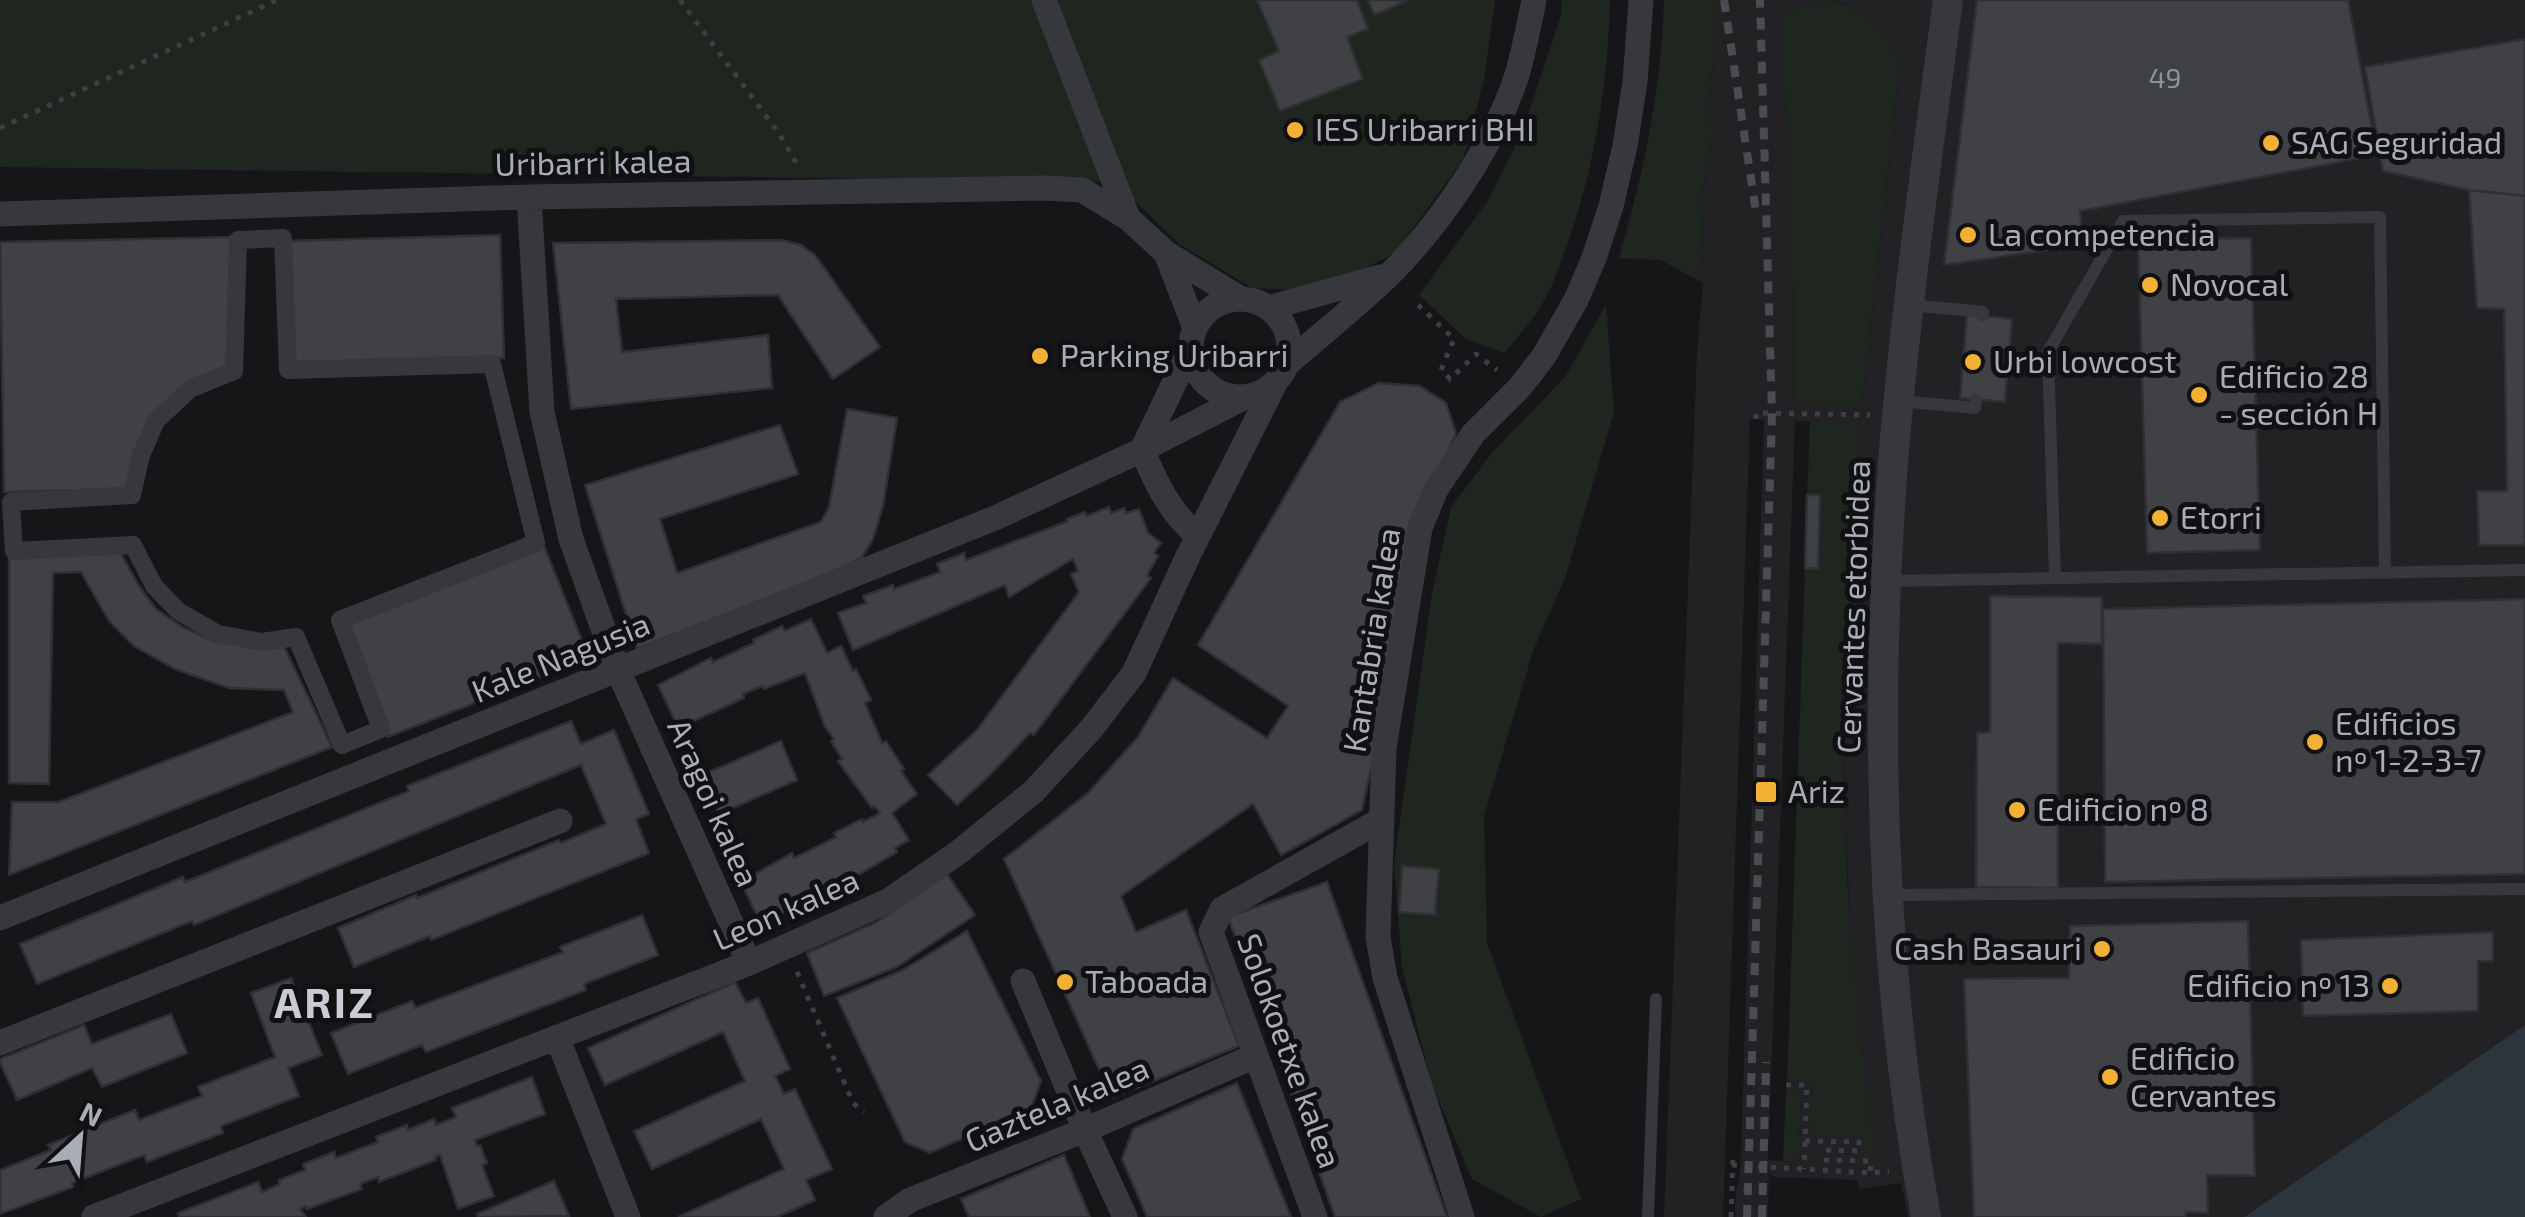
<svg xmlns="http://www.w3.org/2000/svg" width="2525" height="1217" font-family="'Exo 2',sans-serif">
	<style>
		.built { fill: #222225; fill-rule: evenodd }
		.green { fill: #1e261f }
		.water { fill: #2c353c }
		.building { fill: #404145; stroke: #303034; stroke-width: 2.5 }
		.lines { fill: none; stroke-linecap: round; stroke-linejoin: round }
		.path { stroke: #3d3f44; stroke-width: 5; stroke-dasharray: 5 8; stroke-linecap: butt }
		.service { stroke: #37383d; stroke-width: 12 }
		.pedestrian { stroke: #37383d; stroke-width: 18 }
		.minor { stroke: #37383d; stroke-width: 25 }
		.tertiary { stroke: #37383d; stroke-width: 30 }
		.rail { stroke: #4a4c52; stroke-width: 8; stroke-dasharray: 12 10; stroke-linecap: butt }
		.poi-dot { fill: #f2b134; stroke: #111113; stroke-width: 4 }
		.labels { text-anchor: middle; stroke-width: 10; stroke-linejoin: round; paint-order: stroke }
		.number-label { font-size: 28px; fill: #8e929b }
		.poi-label { font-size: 32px; fill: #a8adb8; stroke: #111113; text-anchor: start }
		.street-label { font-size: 32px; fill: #a8adb8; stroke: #111113 }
		.district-label { font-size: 42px; font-weight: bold; letter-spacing: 2.5px; fill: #c9ccd4; stroke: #111113 }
	</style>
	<rect width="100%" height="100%" fill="#161618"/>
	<!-- built -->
	<path class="built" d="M1715 0H1832L1791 11 1794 402 1852 407 1863 397 1900 64 1844 3 1834 0H2525V1025L2244 1217H1908L1901 1183 1860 1189 1857 1180 1775 1177 1769 1173 1768 1217H1735L1736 1190 1739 1181 1741 1156 1764 420 1750 418 1723 1217H1664L1697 351 1703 283 1699 281 1703 234 1701 201 1714 128 1705 117 1715 51ZM1795 421 1860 423 1844 675 1845 823 1853 980 1874 1156 1864 1137 1812 1083 1787 1081 1786 1091 1801 1092 1798 1162 1768 1160Z"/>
	<!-- green -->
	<path class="green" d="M0 0H1495L1484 80 1463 160 1395 253 1320 291 1252 288 1179 244 1116 182 0 167Z
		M1562 0H1610C1608 84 1595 168 1566 248 1559 266 1553 287 1542 304 1532 322 1517 337 1505 353L1466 339 1419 295 1489 199 1522 133 1561 15Z
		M1664 0H1715V51L1705 117 1714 128 1701 201 1703 234 1699 281 1661 260 1619 258C1644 170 1661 92 1664 0Z
		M1832 0C1857 5 1890 41 1900 64L1863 397 1859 404 1852 407 1794 403 1793 288 1782 16 1791 11Z
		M1606 305 1614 412 1565 578 1533 651 1484 816 1487 943 1581 1199 1541 1217 1472 1179 1432 1085 1402 967 1394 864 1432 593 1451 507 1492 453 1565 377Z
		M1810 421 1860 422C1852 556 1841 689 1845 823 1848 935 1861 1045 1875 1156H1864V1137L1810 1135 1812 1083 1787 1081 1805 568 1817 569 1819 495H1807Z
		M1786 1091H1801L1799 1162 1783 1161Z"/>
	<!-- water -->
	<path class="water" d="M2525 1025V1217H2244Z"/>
	<!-- building -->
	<path class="building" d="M1257 0H1357L1368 29 1347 37 1363 79 1280 111 1259 60 1279 51Z
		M1368 0H1409L1374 15Z
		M1977 0H2348L2377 155 2080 211 2083 245 1944 265Z
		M2525 39V196L2469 190 2383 171 2365 67Z
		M2469 190 2525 196V545H2479L2477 491H2507L2504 309 2477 308Z
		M500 235 504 358 288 364 285 241Z
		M235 237 231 367 171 399 128 489 4 492 0 242Z
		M2251 238 2260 550 2147 553 2138 240Z
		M782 240 801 245 815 255 880 347 833 379 778 295 616 299 622 352 768 335 772 388 571 409 553 243Z
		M1967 314 2012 319 2005 402 1960 398Z
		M1379 383 1420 386 1446 403 1456 433 1413 536 1388 689 1362 810 1281 855 1253 804 1121 896 1136 932 1186 910 1239 1046 1112 1098 1004 859 1088 793 1138 737 1173 678 1267 738 1288 706 1198 645 1340 402Z
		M847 409 897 418 883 506 873 539 862 557 841 569 637 649 585 485 780 425 798 474 660 519 677 573 821 522 829 507Z
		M1807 495H1820L1818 569 1805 568Z
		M1109 507 1111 513 1124 508 1126 513 1139 509 1148 533 1161 543 1154 553 1158 556 1147 575 1151 578 1034 735 1030 733 988 777 957 805 928 775 977 730 1079 592 1071 574 1078 571 1073 559 1009 597 1005 585 853 650 838 613 866 603 863 596 893 585 894 589 940 572 937 564 964 553 966 560 1068 521 1067 519 1085 512 1087 516Z
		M117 546 139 586 156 609 184 628 214 641 281 640 332 747 9 875 12 802H59L293 712 284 690 229 688 175 669 134 646 109 621 81 572 53 573 49 784 9 783V552Z
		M544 546 589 658 388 737 344 625Z
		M1990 596 2102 597V644L2058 643V888L1976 887 1977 733 1990 732Z
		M2525 599V874L2105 882 2103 609Z
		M811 619 827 653 841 646 853 671 856 669 871 700 865 703 882 743 886 741 904 769 901 771 917 794 892 813 909 840 895 848 897 852 848 881 846 877 822 889 825 893 775 917 773 913 759 920 741 882 792 853 794 858 836 837 834 833 862 819 863 822 880 813 874 806 872 808 838 761 842 759 831 741 834 739 825 727 805 673 764 689 762 686 743 694 744 698 689 723 687 719 676 723 658 685 711 658 713 662 754 643 753 640 782 626 785 631Z
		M571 721 581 744 614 730 649 814 636 819 649 853 431 940 430 936 354 967 338 928 416 895 417 898 559 840 561 843 606 824 581 765 194 925 192 921 37 984 20 944 183 877 185 882 409 791 407 786Z
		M781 741 797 780 719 814 702 775Z
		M1402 866 1439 869 1435 915 1399 912Z
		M947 874 975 915 897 967 824 996 807 953 877 922Z
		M1327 882 1447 1217H1335L1228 917Z
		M642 915 658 955 584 984 586 990 426 1052 422 1045 348 1074 331 1033 412 1001 415 1008 563 952 560 947Z
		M2248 921 2255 1176 2207 1175 2208 1213 2186 1212V1217H1974L1964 979 2069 978 2070 926Z
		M967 931 1041 1081 1031 1108 930 1153 905 1142 837 998 903 970Z
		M2493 932V961H2478V1011L2303 1016 2301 940Z
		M291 978 322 1055 288 1068 299 1096 221 1126 223 1133 147 1162 144 1155 72 1183 73 1187 0 1214V1170L51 1150 48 1145 135 1110 139 1120 202 1096 198 1087 275 1057 251 993Z
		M735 982 746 1003 758 998 790 1069 775 1076 784 1094 795 1089 832 1169 806 1180 815 1200 777 1217H678L784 1169 761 1119 652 1169 634 1131 745 1081 723 1032 605 1085 588 1048Z
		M171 1014 187 1053 102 1087 92 1068 17 1100 0 1062V1059L84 1025 92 1044Z
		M532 1077 545 1114 475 1140 477 1146 480 1145 487 1163 482 1165 494 1196 458 1209 440 1155 435 1157 436 1160 379 1182 378 1177 360 1184 362 1189 307 1209 306 1206 300 1209 306 1217H179L178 1213 258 1182 262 1192 280 1184 279 1180 305 1170 303 1164 334 1152 336 1158 378 1142 376 1137 407 1125 408 1130 434 1119 436 1125 456 1117 452 1108Z
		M1237 1083 1291 1217H1147L1122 1159 1133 1129Z
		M1064 1155 1090 1217H969L961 1199Z
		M554 1181 569 1216 478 1217 477 1214Z"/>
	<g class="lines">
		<!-- path -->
		<path class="path" d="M680 0 780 135 798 166
			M0 128 277 0
			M1418 305 1454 339 1441 370 1450 379 1476 354 1497 370
			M1756 419V413L1870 415
			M797 972 853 1103 864 1112
			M1786 1085H1807L1804 1169
			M1805 1141 1859 1142V1151L1826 1150V1160L1871 1161 1870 1173
			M1732 1165 1870 1173 1889 1171
			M1731 1217 1733 1156"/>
		<!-- service -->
		<path class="service" d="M1910 305 1983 312V316
			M1900 401 1975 408 1976 399
			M2055 578 2048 352 2123 221 2380 217 2385 573
			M1888 581 2525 570
			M1889 895 2525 889
			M1648 1217 1656 999"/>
		<!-- pedestrian -->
		<path class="pedestrian" d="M283 238 288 370 492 364 536 543 340 620 381 729 342 745 296 637 262 642 218 634 178 611 154 586 133 545 14 551 11 502 132 495 141 455 156 421 190 389 234 371 238 240Z"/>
		<!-- minor -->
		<path class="minor" d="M1044 0 1128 218
			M529 197 542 412 571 539 618 670 749 963
			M0 214 529 197 1045 188 1082 190 1128 218 1166 253 1241 299
			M1166 253 1195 328
			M1191 348a49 49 0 1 1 98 0a49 49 0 1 1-98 0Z
			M1268 308 1380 277
			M1191 348 1142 450 1245 397
			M1286 365C1320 335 1357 306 1390 274 1442 222 1494 145 1517 75 1524 51 1529 25 1534 0
			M0 918 995 518 1142 450C1156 483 1170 513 1198 536
			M1023 981 1085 1130 1125 1217
			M557 1037 628 1217
			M0 1043 560 821
			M94 1217 749 963 888 901 959 852 1034 791 1092 728 1134 673 1188 556 1275 383
			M886 1217 910 1200 1085 1130 1255 1056
			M1315 1217 1211 932 1222 909 1381 820
			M1462 1217 1385 978 1378 937 1384 748 1420 528 1436 489 1473 434 1520 387 1544 356 1576 300 1594 258 1611 206 1625 146 1635 82 1641 0"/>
		<!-- tertiary -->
		<path class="tertiary" d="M1926 1217C1879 965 1874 705 1894 450 1907 299 1928 150 1948 0"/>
		<!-- rail -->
		<path class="rail" d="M1724 0 1756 212
			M1747 1217 1772 413 1760 0
			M1762 1217 1766 1062"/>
	</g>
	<!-- markers -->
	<g class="poi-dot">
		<circle cx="1295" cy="130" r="10"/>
		<circle cx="2271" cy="143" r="10"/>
		<circle cx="1968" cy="235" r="10"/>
		<circle cx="2150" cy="285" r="10"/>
		<circle cx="1040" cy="356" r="10"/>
		<circle cx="1973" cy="362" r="10"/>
		<circle cx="2199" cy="395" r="10"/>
		<circle cx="2160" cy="518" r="10"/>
		<circle cx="2315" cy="742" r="10"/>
		<rect x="1754" y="780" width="24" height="24" rx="5"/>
		<circle cx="2017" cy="810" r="10"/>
		<circle cx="2102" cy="949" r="10"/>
		<circle cx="1065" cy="982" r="10"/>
		<circle cx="2390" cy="986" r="10"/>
		<circle cx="2110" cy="1077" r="10"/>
	</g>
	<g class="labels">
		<!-- number labels -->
		<g class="number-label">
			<text x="2165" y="88">49</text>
		</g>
		<!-- poi labels -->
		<g class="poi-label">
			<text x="1315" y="141">IES Uribarri BHI</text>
			<text x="2291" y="154">SAG Seguridad</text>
			<text x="1988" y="246">La competencia</text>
			<text x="2170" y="296">Novocal</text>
			<text x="1060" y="367">Parking Uribarri</text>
			<text x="1993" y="373">Urbi lowcost</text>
			<text x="2219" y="388">Edificio 28<tspan x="2219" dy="37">- sección H</tspan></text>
			<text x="2180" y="529">Etorri</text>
			<text x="2335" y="735">Edificios<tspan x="2335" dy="37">nº 1-2-3-7</tspan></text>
			<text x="1788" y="803">Ariz</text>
			<text x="2037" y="821">Edificio nº 8</text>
			<text x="2082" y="960" text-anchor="end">Cash Basauri</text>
			<text x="1085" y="993">Taboada</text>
			<text x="2370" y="997" text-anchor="end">Edificio nº 13</text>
			<text x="2130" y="1070">Edificio<tspan x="2130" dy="37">Cervantes</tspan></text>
		</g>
		<!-- street labels -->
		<g class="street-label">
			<text transform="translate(593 163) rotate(-1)" y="11">Uribarri kalea</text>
			<text transform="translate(1854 607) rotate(-88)" y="11">Cervantes etorbidea</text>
			<text transform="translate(1372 640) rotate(-81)" y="11">Kantabria kalea</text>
			<text transform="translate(561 658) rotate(-22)" y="11">Kale Nagusia</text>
			<text transform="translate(713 803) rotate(66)" y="11">Aragoi kalea</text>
			<text transform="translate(786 910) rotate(-24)" y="11">Leon kalea</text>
			<text transform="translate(1289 1051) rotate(70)" y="11">Solokoetxe kalea</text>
			<text transform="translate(1057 1105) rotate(-23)" y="11">Gaztela kalea</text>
		</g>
		<!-- district labels -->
		<g class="district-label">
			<text x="325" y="1018">ARIZ</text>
		</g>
	</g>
	<!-- north arrow -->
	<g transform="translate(80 1137) rotate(26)" stroke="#111113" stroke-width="8" paint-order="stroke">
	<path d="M0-8L18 38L0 25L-18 38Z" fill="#a8adb8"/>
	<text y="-15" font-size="28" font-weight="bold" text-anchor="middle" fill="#a8adb8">N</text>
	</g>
</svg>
